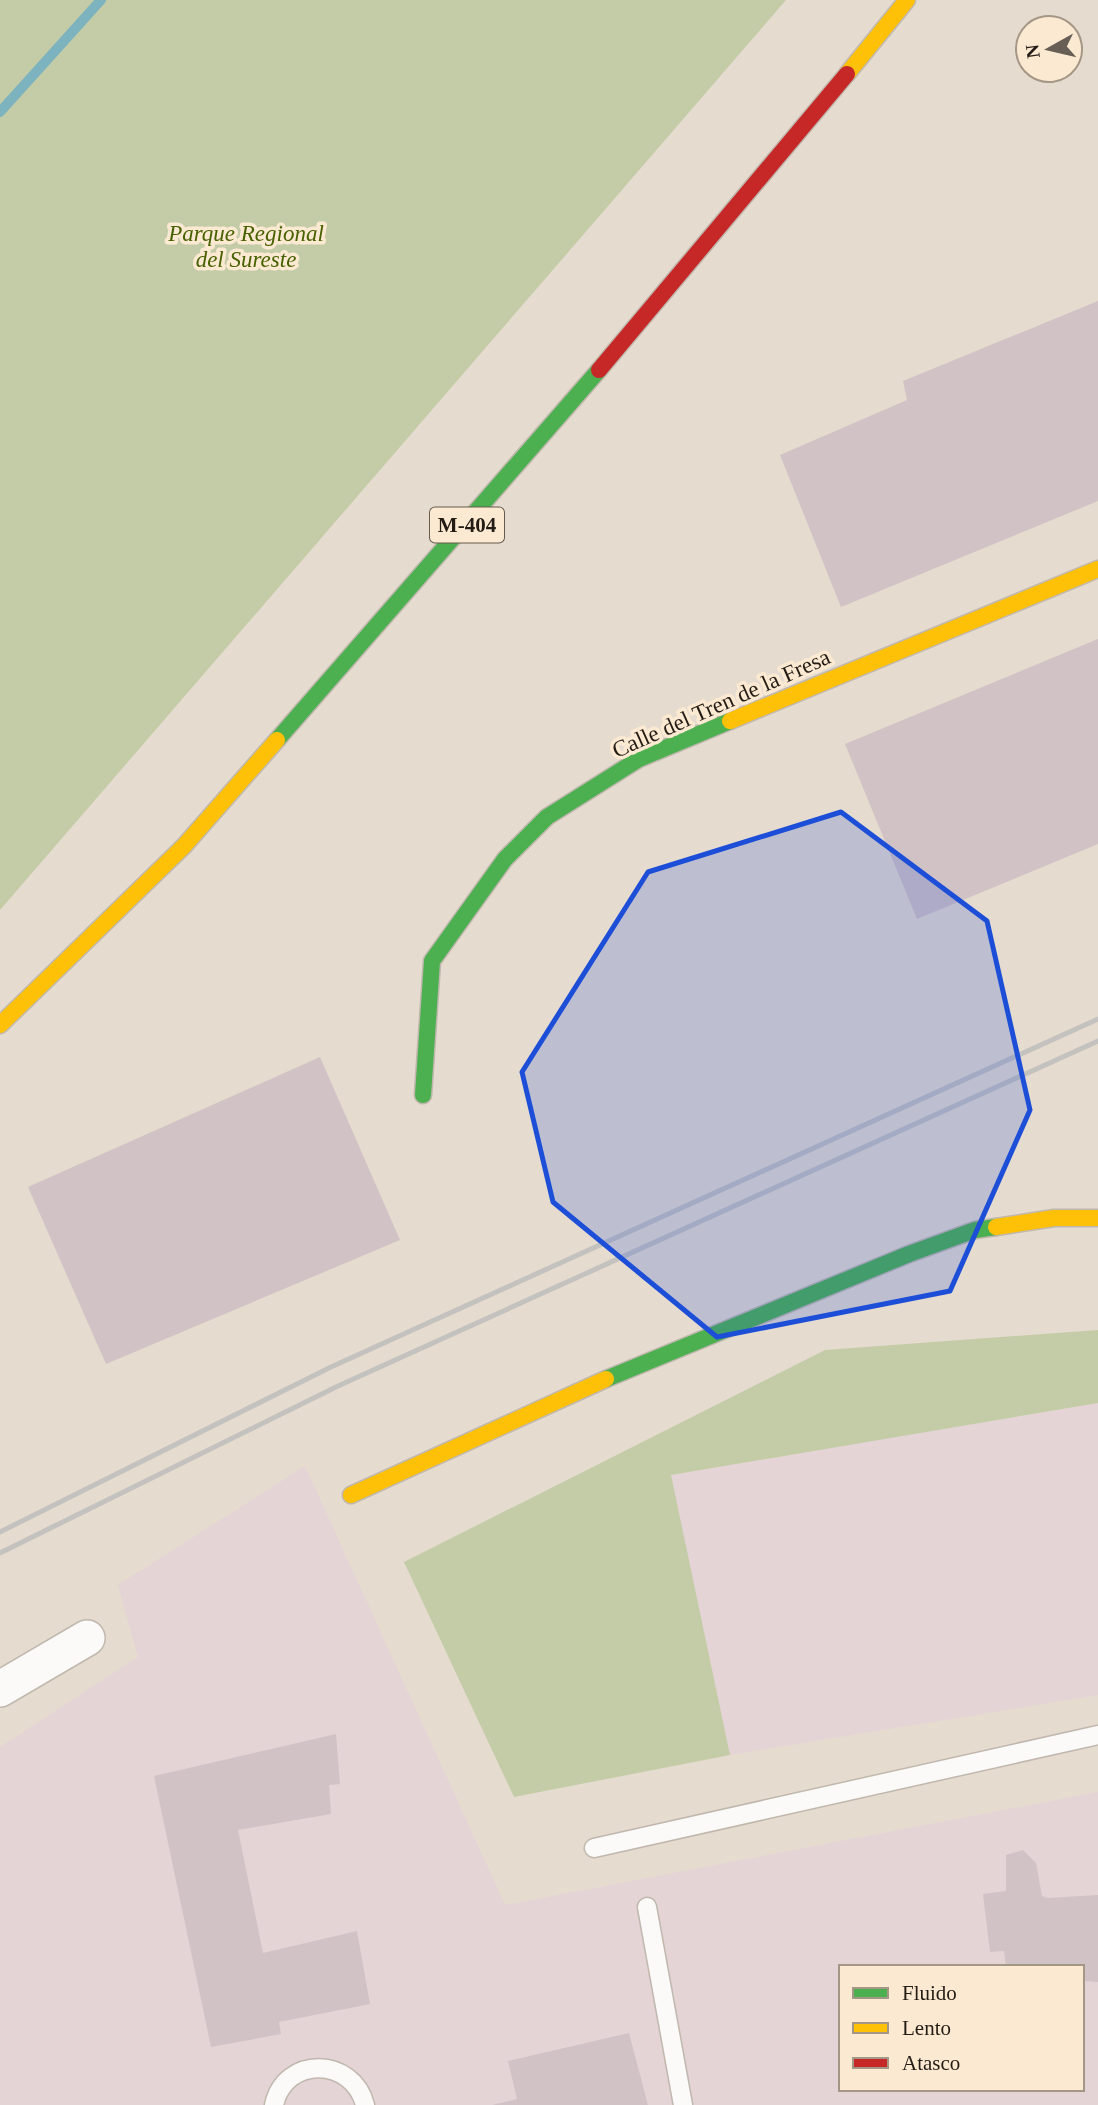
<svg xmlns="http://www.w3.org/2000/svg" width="1098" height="2105" font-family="'Times New Roman',serif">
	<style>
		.medical { fill: #e4d4d6; fill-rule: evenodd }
		.green { fill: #c4cca7 }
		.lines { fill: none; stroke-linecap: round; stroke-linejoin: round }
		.stream { stroke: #7db3be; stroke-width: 10 }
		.building { fill: #d1c2c5 }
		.lane-casing { stroke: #c0b8ae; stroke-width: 21 }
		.street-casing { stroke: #c0b8ae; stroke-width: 38 }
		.fast-casing { stroke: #c0b8ae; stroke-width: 19 }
		.slow-casing { stroke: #c0b8ae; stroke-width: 19 }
		.jam-casing { stroke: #c0b8ae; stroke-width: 19 }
		.lane { stroke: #fbfaf8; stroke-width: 18 }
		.street { stroke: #fbfaf8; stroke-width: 35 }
		.fast { stroke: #4caf50; stroke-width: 16 }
		.slow { stroke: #ffc107; stroke-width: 16 }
		.jam { stroke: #c62828; stroke-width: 16 }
		.rail { stroke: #c4c2be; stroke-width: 5 }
		.marked { fill: #1d4ed8; fill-opacity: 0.2; stroke: #1d4ed8; stroke-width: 5; stroke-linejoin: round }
		.labels { text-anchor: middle; stroke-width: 7; stroke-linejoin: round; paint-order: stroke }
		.shield { fill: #fce9d2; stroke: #645a4d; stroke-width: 2 }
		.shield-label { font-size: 21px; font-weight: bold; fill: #231c14 }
		.park-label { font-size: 23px; font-style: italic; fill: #476000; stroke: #fce9d2 }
		.street-label { font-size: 23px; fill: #231c14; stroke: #fce9d2 }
	</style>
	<rect width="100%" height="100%" fill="#e5dbcf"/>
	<!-- medical -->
	<path class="medical" d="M1098 1403V1695L730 1755 670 1475Z
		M305 1466 505 1905 1098 1792V2105H0V1747L138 1657 118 1585ZM841 1967H1082V2089H841Z"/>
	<!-- green -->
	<path class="green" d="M0 0H786L0 910Z
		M1098 1330V1403L671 1475 730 1755 514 1797 404 1562 825 1350Z"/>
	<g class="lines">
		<!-- stream -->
		<path class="stream" d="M0 112 101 0"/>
	</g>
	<!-- building -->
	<path class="building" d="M1098 301V501L841 607 780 455 907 400 903 381Z
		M1098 639V844L917 919 845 744Z
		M320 1057 400 1240 106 1364 28 1187Z
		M336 1734 340 1784 329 1785 331 1814 238 1830 263 1953 357 1931 370 2004 279 2022 281 2034 211 2047 154 1776Z
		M1023 1850 1036 1863 1042 1896 1048 1898 1098 1895V1982L1082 1981V1967H1006L1004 1951 990 1952 983 1894 1006 1891V1855Z
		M629 2033 648 2105H492L517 2099 508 2061Z"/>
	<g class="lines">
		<!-- lane casing -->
		<g class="lane-casing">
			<path id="lane" d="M594 1848 1098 1735
				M647 1907 683 2105
				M274 2105C285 2055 353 2057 365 2105"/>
		</g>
		<!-- street casing -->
		<g class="street-casing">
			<path id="street" d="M0 1689 87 1638"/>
		</g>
		<!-- fast casing -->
		<g class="fast-casing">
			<path id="fast" d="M277 740 599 370
				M423 1095 432 961 505 859 547 817 639 759 730 721
				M606 1379 909 1254 975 1230 996 1227"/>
		</g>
		<!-- slow casing -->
		<g class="slow-casing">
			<path id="slow" d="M847 74 907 0
				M730 721 1098 569
				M0 1025 184 846 277 740
				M996 1227 1054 1218H1098
				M351 1495 606 1379"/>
		</g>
		<!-- jam casing -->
		<g class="jam-casing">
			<path id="jam" d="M599 370 847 74"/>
		</g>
		<!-- lane -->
		<use href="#lane" class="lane"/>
		<!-- street -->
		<use href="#street" class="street"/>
		<!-- fast -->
		<use href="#fast" class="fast"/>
		<!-- slow -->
		<use href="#slow" class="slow"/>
		<!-- jam -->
		<use href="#jam" class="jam"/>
		<!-- rail -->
		<path class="rail" d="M0 1532 331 1367 1098 1019
			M0 1553 338 1386 1098 1041"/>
	</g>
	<!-- marked area -->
	<path class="marked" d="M841 812 987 921 1030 1110 950 1291 717 1337 553 1202 522 1072 648 872Z"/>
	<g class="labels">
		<!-- shield labels -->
		<rect class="shield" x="430" y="507.5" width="74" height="35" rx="5"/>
		<g class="shield-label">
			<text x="467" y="532">M-404</text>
		</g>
		<!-- park labels -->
		<g class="park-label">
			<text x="246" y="241">Parque Regional<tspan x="246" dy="26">del Sureste</tspan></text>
		</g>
		<!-- street labels -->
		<g class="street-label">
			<text transform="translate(721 703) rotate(-24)" y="8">Calle del Tren de la Fresa</text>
		</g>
	</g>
	<!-- legend -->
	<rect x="839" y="1965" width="245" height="126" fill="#fce9d2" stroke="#a59786" stroke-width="2"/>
	<rect x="853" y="1988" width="35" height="10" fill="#4caf50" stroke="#a59786" stroke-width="2"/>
	<text x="902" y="2000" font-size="21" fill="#231c14">Fluido</text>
	<rect x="853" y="2023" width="35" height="10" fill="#ffc107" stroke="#a59786" stroke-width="2"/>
	<text x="902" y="2035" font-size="21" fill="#231c14">Lento</text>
	<rect x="853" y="2058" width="35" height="10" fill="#c62828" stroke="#a59786" stroke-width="2"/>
	<text x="902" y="2070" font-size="21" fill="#231c14">Atasco</text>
	<!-- north arrow -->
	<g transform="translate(1049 49) rotate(262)"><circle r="33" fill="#fce9d2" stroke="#a59786" stroke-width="2"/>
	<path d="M0-5L12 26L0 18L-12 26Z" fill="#675f55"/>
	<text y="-10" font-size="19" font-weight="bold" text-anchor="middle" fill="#231c14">N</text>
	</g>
</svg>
